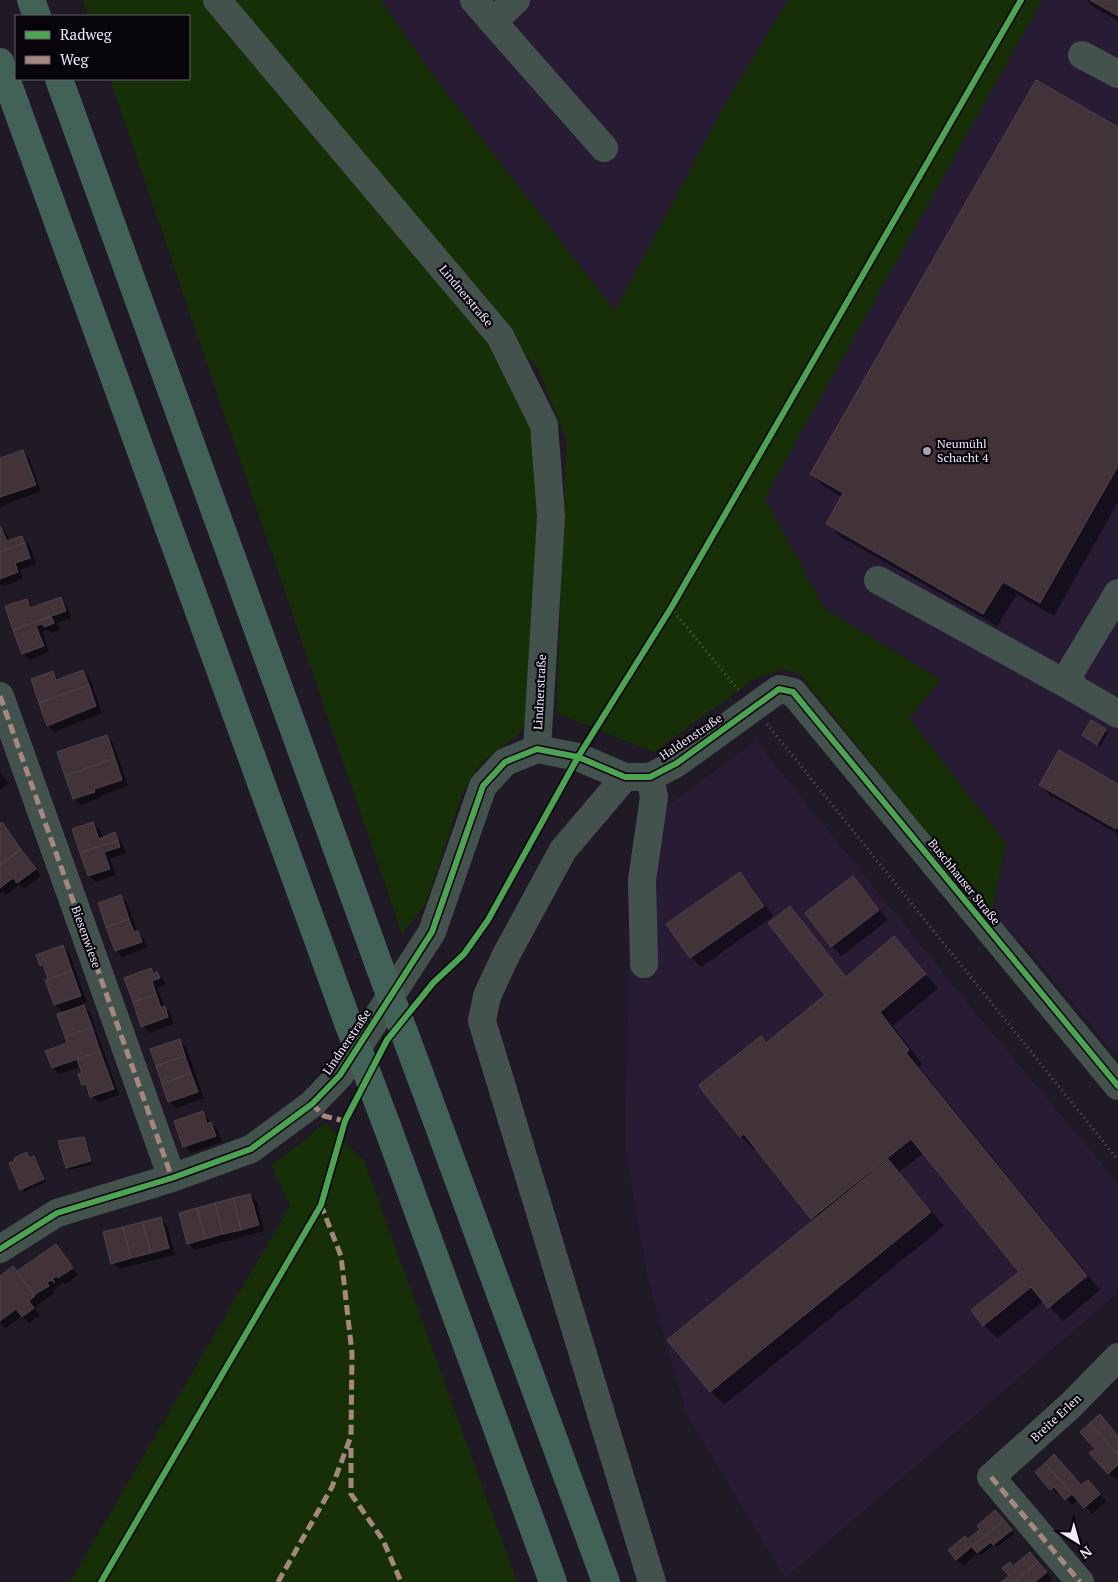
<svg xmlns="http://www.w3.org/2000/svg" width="1118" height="1582" font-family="'PT Serif',serif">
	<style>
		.built { fill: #281c35 }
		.green { fill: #172f07 }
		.shadow { fill: #0007 }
		.building { fill: #423338; stroke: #4d4449 }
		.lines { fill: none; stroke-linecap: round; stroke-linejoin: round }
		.path { stroke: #535b5b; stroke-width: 3; stroke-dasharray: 1 4; stroke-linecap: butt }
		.minor { stroke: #44524e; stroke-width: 28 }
		.highway { stroke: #426157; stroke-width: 28 }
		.highway-bridge { stroke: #426157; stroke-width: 28 }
		.quiet { stroke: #a5887d; stroke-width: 5; stroke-dasharray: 10 5; stroke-linecap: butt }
		.cycleway-casing { stroke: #08040c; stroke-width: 9 }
		.cycleway { stroke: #4ca352; stroke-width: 6 }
		.poi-dot { fill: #a7a1af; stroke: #08040c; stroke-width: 2 }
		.labels { text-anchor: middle; stroke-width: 4.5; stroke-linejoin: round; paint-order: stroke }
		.street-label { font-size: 12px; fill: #f0eaf9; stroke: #08040c }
		.poi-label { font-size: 12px; fill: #f0eaf9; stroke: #08040c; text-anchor: start }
	</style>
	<rect width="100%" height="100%" fill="#201a26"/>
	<!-- built -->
	<path class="built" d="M381 0H1118V1057L1029 950 992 914 1006 843 909 718 941 680 824 608 765 498 615 311 436 79Z
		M756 741 969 1005 1118 1183V1293L785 1578 687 1415 648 1279 625 1146 628 987 637 828Z"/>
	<!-- green -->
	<path class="green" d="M83 0H205L498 337 542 426 526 720 520 733 481 763 463 791 426 903 402 934 110 79H189V16H88Z
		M235 0H381L436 79 615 311 725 104 788 0H1042L765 498 824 608 941 680 909 718 1006 843 992 914 800 674 782 669 754 679 654 752 557 713 562 544 567 441 539 371 426 229Z
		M326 1123 364 1161 517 1582H70L290 1206 272 1165Z"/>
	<!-- shadow -->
	<path class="shadow" d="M1087 0H1118V21L1093 7Z
		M1118 128V502L1054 616 1017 595 997 626 841 537 827 523 842 497 825 487 811 474Z
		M23 451 29 458 41 491 0 507V460Z
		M0 527 7 534 10 542 22 537 29 544 36 564 20 570 23 579 3 586 0 583Z
		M60 599 67 605 71 618 57 623 60 630 52 633 49 630 42 632 49 652 29 660 23 653 27 600 33 608Z
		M83 671 90 678 102 713 55 732 48 725 52 672 59 680Z
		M1091 722 1108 733 1100 747 1083 735Z
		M107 736 113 743 128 786 100 796V798L81 805 74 799 58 753Z
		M0 772 9 784 0 790Z
		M1040 785H1118V834L1050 795Z
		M93 823 100 830 103 839 114 833 121 840 126 853 110 859 116 875 96 882 89 876 73 830Z
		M2 824 12 834 41 876 24 889 20 884 6 895 3 892 0 894V826Z
		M740 874 750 884 773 916 701 967 691 957 668 925Z
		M853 877 888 920 842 956 832 946Z
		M121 896 127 903 138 932 144 939 147 948 122 957 116 950Z
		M790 907 847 977 894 938 938 988 893 1026 922 1064 919 1067 1100 1290 1063 1321 1044 1301 997 1338 984 1325 1020 1272 924 1153 899 1172 944 1226 724 1405 711 1391 815 1221 756 1148 754 1150 741 1137 761 1037 767 1044 827 995Z
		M63 947 69 953 87 1002 82 1004 90 1013 119 1095 98 1103 83 1084 81 1067 59 1074 53 1068 69 1044 63 1013 55 1005 47 972 41 966Z
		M151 970 164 980 165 985 157 988 165 1008 171 1014 174 1024 149 1033 143 1026Z
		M179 1041 186 1047 204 1098 176 1108 170 1102 151 1050Z
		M202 1112 218 1130 222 1142 191 1153 185 1147 176 1121Z
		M83 1138 86 1141 93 1164 70 1170 68 1168Z
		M27 1154 31 1159 34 1158 37 1160 46 1182 24 1192 22 1189Z
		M250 1195 257 1202 264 1231 195 1250 188 1243Z
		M160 1219 167 1225 175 1255 119 1269 112 1263Z
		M55 1245 78 1275 66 1284 63 1282 53 1290 54 1293 34 1308 40 1315 29 1323 22 1316 6 1328 0 1323V1277L13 1268 18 1272Z
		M1118 1436V1477L1115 1479 1109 1473Z
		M1036 1472 1082 1486 1094 1488 1106 1501 1092 1514 1079 1500 1072 1505 1060 1493 1058 1495Z
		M1001 1518 1014 1534 997 1547 994 1545 981 1555 979 1553 963 1566 949 1551Z
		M1036 1560 1052 1579 1049 1582H1003L1011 1576 1013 1567Z"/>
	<!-- building -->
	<path class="building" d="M1090 0H1118V16Z
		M1036 80 1118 127V466L1040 603 1003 582 983 614 826 524 843 493 810 474Z
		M23 450 36 485 0 497V458Z
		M0 526 7 541 22 536 25 543 0 552Z
		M25 543 30 558 15 563 18 572 0 579V552Z
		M61 597 66 611 13 630 5 606 27 599 30 608Z
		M51 616 54 623 45 627 41 624 36 626 44 646 22 654 13 630Z
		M83 670 89 685 39 703 31 679 53 671 56 680Z
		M89 685 96 706 47 726 39 703Z
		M1091 720 1106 729 1097 745 1082 735Z
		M107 735 115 758 65 776 57 752Z
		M1059 750 1118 784V826L1116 829 1039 785Z
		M115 758 122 780 94 789 95 792 73 799 65 776Z
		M2 822 21 849 0 865V824Z
		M93 822 99 839 115 832 118 840 80 853 72 829Z
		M118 840 120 847 104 852 110 869 88 876 80 853Z
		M21 849 36 869 17 883 13 878 0 888V865Z
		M740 872 764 906 690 958 666 924Z
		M853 876 879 910 831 947 805 913Z
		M121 895 129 919 106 927 98 903Z
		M790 906 846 977 894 936 926 974 880 1012 909 1050 906 1053 1087 1276 1048 1308 1031 1287 983 1326 971 1310 1019 1272 911 1139 811 1219 744 1134 740 1137 704 1093 699 1085 761 1036 766 1043 825 995 768 923Z
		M129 919 134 932 138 931 142 942 115 951 106 927Z
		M63 945 72 971 48 979 43 965 40 966 36 955Z
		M151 968 153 974 157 972 160 978 152 981 156 994 133 1002 124 978Z
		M72 971 81 996 54 1005 45 980Z
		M156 994 161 1008 165 1006 168 1017 141 1027 133 1002Z
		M84 1005 92 1027 65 1037 57 1014Z
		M92 1027 100 1051 52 1068 45 1051 67 1043 65 1037Z
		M180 1039 185 1056 156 1066 150 1049Z
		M100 1051 114 1089 90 1097 86 1084 82 1085 78 1074 82 1073 77 1060Z
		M185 1056 191 1073 162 1084 156 1066Z
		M191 1073 198 1092 168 1102 162 1084Z
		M203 1111 207 1124 211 1122 216 1136 183 1147 174 1121Z
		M84 1137 91 1161 66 1168 58 1141Z
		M27 1152 29 1158 34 1156 44 1179 20 1190 9 1163 15 1161 14 1158Z
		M888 1159 931 1212 710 1392 667 1340Z
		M250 1194 259 1225 241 1230 233 1198Z
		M233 1198 241 1230 223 1234 215 1203Z
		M215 1203 223 1234 205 1239 197 1208Z
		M197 1208 205 1239 187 1244 179 1213Z
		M161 1217 169 1248 151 1253 142 1222Z
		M142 1222 151 1253 131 1258 123 1227Z
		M123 1227 131 1258 111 1264 103 1232Z
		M56 1244 73 1268 58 1278 57 1276 52 1279 55 1283 51 1280 47 1283 49 1286 34 1295 17 1271Z
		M13 1266 35 1296 29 1301 34 1308 22 1317 16 1309 0 1321V1276Z
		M1100 1414 1118 1436V1455L1090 1423Z
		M1090 1423 1118 1455V1465L1108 1474 1089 1453 1095 1449 1080 1432Z
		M1054 1454 1081 1485 1088 1480 1100 1494 1084 1508 1045 1463Z
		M1045 1463 1072 1494 1065 1500 1054 1487 1050 1490 1035 1472Z
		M995 1510 1004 1520 956 1560 948 1550 965 1536 968 1539 980 1529 977 1526Z
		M1004 1520 1012 1530 993 1545 991 1542 977 1553 972 1547Z
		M1030 1552 1038 1562 1014 1582H1001L1009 1576 1002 1568 1010 1562 1013 1566Z
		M1038 1562 1047 1572 1035 1582H1014Z"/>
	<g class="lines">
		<!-- path -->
		<path class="path" d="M671 608 739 691
			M767 724 1118 1160"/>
		<!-- minor -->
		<path class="minor" d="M217 0 500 336 544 425 551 516 537 749
			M474 0 493 22 516 0
			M493 22 604 148
			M1082 55 1118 74
			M878 580 1070 686
			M1118 593 1071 671 1070 686 1118 714
			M0 696 172 1178
			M625 777 563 850 506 955 487 996 482 1021 652 1582
			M644 964 642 880 654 797 650 777
			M0 1249 57 1213 172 1178 251 1149 312 1104 340 1075 432 932 483 786 505 762 537 749 578 757 625 777H650L677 763 779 689 793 692 1118 1086
			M1080 1582 991 1477 1071 1405 1118 1357"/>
		<!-- highway -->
		<path class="highway" d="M31 0 37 16
			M0 62 347 1020
			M59 79 380 968
			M420 1075 606 1582
			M387 1126 553 1582"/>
		<!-- highway-bridge -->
		<path class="highway-bridge" d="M380 968 420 1075
			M347 1020 387 1126"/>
		<!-- quiet -->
		<path class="quiet" d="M0 696 172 1178
			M312 1104 324 1116 345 1121
			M351 1448V1494L383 1540 401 1582
			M991 1477 1080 1582
			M278 1582 332 1487 351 1436 352 1353 341 1256 321 1205"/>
		<!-- cycleway casing -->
		<g class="cycleway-casing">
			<path id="cycleway" d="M0 1249 57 1213 172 1178 251 1149 312 1104 340 1075 432 932 483 786 505 762 537 749 578 757 625 777H650L677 763 779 689 793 692 1118 1086
				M101 1582 321 1205 345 1121 387 1040 433 983 464 954 488 920 578 757 671 608 1021 0"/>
		</g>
		<!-- cycleway -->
		<use href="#cycleway" class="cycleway"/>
	</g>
	<!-- markers -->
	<circle class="poi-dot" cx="927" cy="451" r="5"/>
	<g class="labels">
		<!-- street labels -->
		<g class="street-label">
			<text transform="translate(466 296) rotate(50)" y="4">Lindnerstraße</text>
			<text transform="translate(540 692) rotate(-87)" y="4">Lindnerstraße</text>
			<text transform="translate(691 737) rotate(-34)" y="4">Haldenstraße</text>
			<text transform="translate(964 882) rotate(51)" y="4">Buschhauser Straße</text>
			<text transform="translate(86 937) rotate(70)" y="4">Biesenwiese</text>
			<text transform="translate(347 1042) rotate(-56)" y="4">Lindnerstraße</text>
			<text transform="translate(1056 1418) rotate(-43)" y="4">Breite Erlen</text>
		</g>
		<!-- poi labels -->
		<g class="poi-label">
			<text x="937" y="448">Neumühl<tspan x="937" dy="14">Schacht 4</tspan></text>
		</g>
	</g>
	<!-- legend -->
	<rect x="15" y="15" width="175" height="65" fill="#08040c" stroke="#65606b"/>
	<rect x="25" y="31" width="25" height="8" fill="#4ca352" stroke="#65606b"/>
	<text x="60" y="40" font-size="15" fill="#f0eaf9">Radweg</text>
	<rect x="25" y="56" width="25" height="8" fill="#a5887d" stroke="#65606b"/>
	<text x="60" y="65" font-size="15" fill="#f0eaf9">Weg</text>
	<!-- north arrow -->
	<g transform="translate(1078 1542) rotate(143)" stroke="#08040c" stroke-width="4" paint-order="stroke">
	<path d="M0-4L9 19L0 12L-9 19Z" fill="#f0eaf9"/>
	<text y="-8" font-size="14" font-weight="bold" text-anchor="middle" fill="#f0eaf9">N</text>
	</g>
</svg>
